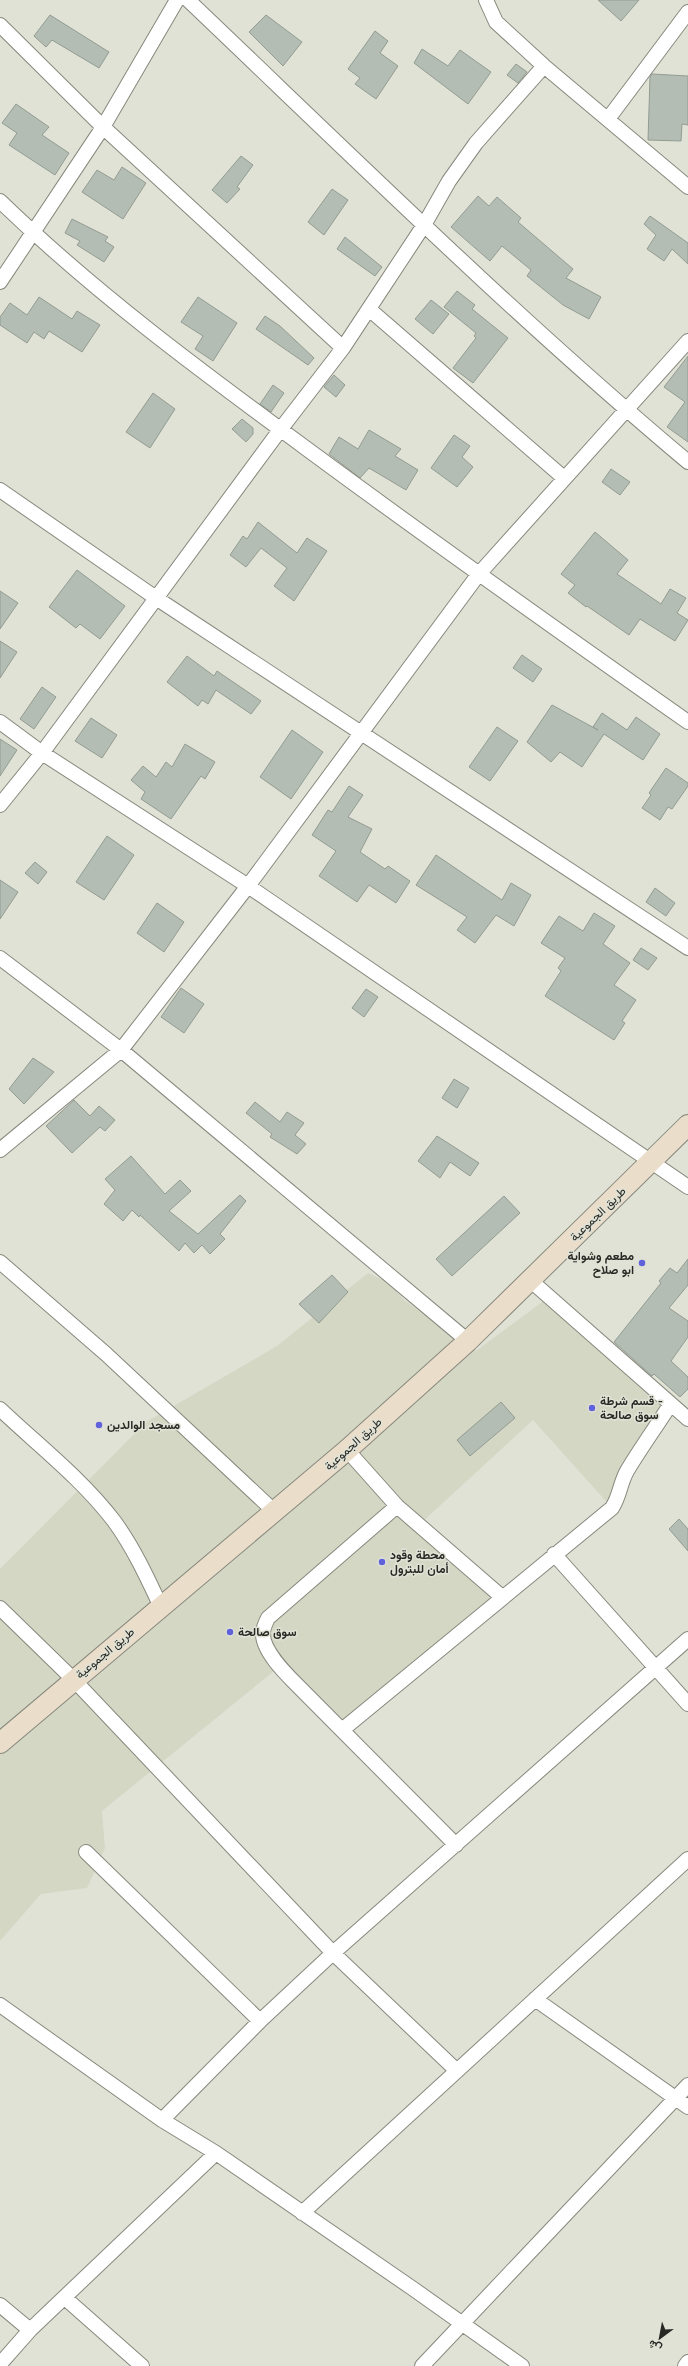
<svg xmlns="http://www.w3.org/2000/svg" width="688" height="2366" font-family="Mulish,Vazirmatn,sans-serif">
	<style>
		.built { fill: #d5d7c5 }
		.building { fill: #b3bdb3; stroke: #939c92 }
		.lines { fill: none; stroke-linecap: round; stroke-linejoin: round }
		.street-casing { stroke: #87887d; stroke-width: 16 }
		.secondary-casing { stroke: #87887d; stroke-width: 22 }
		.street { stroke: #fff; stroke-width: 14 }
		.secondary { stroke: #eadecb; stroke-width: 20 }
		.poi-dot { fill: #5f62db; stroke: #e1e2d6; stroke-width: 1.5 }
		.labels { text-anchor: middle; stroke-width: 3; stroke-linejoin: round; paint-order: stroke }
		.street-label { font-size: 12px; fill: #282924; stroke: #e1e2d6 }
		.poi-label { font-size: 12px; font-weight: bold; fill: #282924; stroke: #e1e2d6; text-anchor: start }
	</style>
	<rect width="100%" height="100%" fill="#e1e2d6"/>
	<!-- built -->
	<path class="built" d="M368 1273 388 1282 404 1300 476 1351 549 1297 670 1405 612 1508 533 1420 419 1525 502 1597 342 1730 279 1667 102 1811 105 1848 87 1888 41 1894 0 1941V1569L146 1422 277 1346Z"/>
	<!-- building -->
	<path class="building" d="M598 0H639L621 21Z
		M50 15 109 52 99 68 52 40 46 47 34 36Z
		M266 15 302 42 283 66 249 32Z
		M375 31 388 41 380 53 398 66 376 99 355 84 360 78 348 69Z
		M422 49 448 66 460 50 491 72 468 104 414 63Z
		M516 64 527 72 518 83 507 75Z
		M652 74 688 76V125L682 124 681 141 648 140 650 77Z
		M16 104 49 127 42 135 69 153 55 175 9 145 17 133 2 123Z
		M241 156 253 165 237 187 240 189 227 203 212 190Z
		M122 167 146 183 123 219 82 192 97 170 114 180Z
		M332 189 348 200 324 235 308 222Z
		M478 196 489 206 497 197 521 218 518 222 573 269 566 278 601 297 589 319 563 305 527 276 531 270 502 246 490 261 451 227Z
		M650 216 688 243V264L672 249 664 261 647 249 656 235 644 224Z
		M72 219 108 237 105 241 114 247 104 262 77 245 80 241 65 233Z
		M345 237 382 267 375 276 337 249Z
		M457 291 475 305 472 309 508 338 473 383 453 368 476 338 474 336 476 333 444 307Z
		M39 297 72 319 77 311 100 325 82 352 49 331 44 339 34 332 27 343 0 325V317L10 303 27 315Z
		M198 297 237 323 213 361 195 349 203 336 181 322Z
		M431 300 449 314 433 334 415 319Z
		M265 316 280 326 314 358 308 365 256 329Z
		M688 356V442L667 427 685 402 664 387Z
		M334 375 345 385 336 397 324 387Z
		M273 385 284 393 271 412 260 404Z
		M153 393 175 409 150 448 126 432Z
		M242 419 253 428V434L246 442 232 429Z
		M369 430 401 449 395 456 418 470 406 490 369 468 360 478 329 454 339 437 358 449Z
		M454 435 470 446 462 457 473 467 457 487 431 468Z
		M611 469 630 482 620 495 602 482Z
		M258 522 297 553 307 538 327 551 294 601 274 586 287 568 261 548 246 567 230 555 243 536 247 539Z
		M595 532 628 560 617 574 661 604 670 589 686 598 677 613 688 620 675 641 640 619 629 635 587 606 586 607 568 593 575 585 561 574Z
		M77 570 125 606 100 639 80 624 76 628 49 607Z
		M0 591 18 603 0 629Z
		M0 641 17 652 0 678Z
		M522 655 542 669 533 682 513 668Z
		M187 656 214 676 217 671 261 701 251 714 216 690 208 704 202 700 198 706 167 682Z
		M42 687 56 697 34 729 20 719Z
		M552 705 598 730 593 727 602 713 627 730 636 717 660 734 643 760 604 734 582 767 560 752 551 762 527 742Z
		M91 718 117 735 102 758 75 741Z
		M497 727 518 741 490 781 469 767Z
		M292 730 323 752 291 799 260 777Z
		M0 739 17 750 0 776Z
		M185 744 215 762 205 779 201 776 171 819 141 799 145 792 131 780 143 766 156 777 166 762 172 767Z
		M666 768 688 783V786L672 809 668 807 660 820 642 808 651 795 649 793Z
		M349 786 363 795 348 817 372 829 360 852 385 869 388 866 410 881 396 903 369 885 357 902 319 876 336 851 312 835 328 810 332 812Z
		M107 836 134 855 104 900 76 882Z
		M436 855 502 900 511 883 531 895 514 926 496 915 475 943 457 930 467 917 416 885Z
		M35 862 47 872 38 884 25 873Z
		M0 880 18 892 0 919Z
		M655 888 675 903 666 916 646 902Z
		M157 903 184 922 164 952 137 933Z
		M594 913 615 926 603 944 630 963 614 985 636 1000 622 1021 625 1023 614 1040 545 996 561 971 558 968 565 958 541 943 559 916 583 931Z
		M641 948 657 958 648 970 633 960Z
		M181 988 204 1004 184 1033 161 1017Z
		M366 989 378 997 364 1017 352 1008Z
		M33 1058 54 1072 24 1104 9 1089Z
		M454 1079 469 1088 457 1108 442 1098Z
		M74 1100 90 1116 99 1106 115 1120 105 1131 100 1127 72 1153 46 1126Z
		M255 1102 280 1122 287 1112 304 1123 295 1135 306 1144 297 1154 270 1137 272 1134 246 1113Z
		M437 1136 479 1163 470 1176 450 1162 440 1178 418 1161Z
		M131 1156 165 1194 180 1180 191 1191 169 1211 198 1234 240 1195 246 1201 220 1234 225 1239 210 1254 202 1245 194 1253 185 1243 179 1251 140 1215 139 1217 132 1210 123 1221 104 1204 115 1190 105 1179Z
		M504 1196 520 1213 452 1276 436 1259Z
		M688 1259V1285L669 1308 688 1321V1337L671 1361 688 1377V1389L680 1397 654 1374 652 1376 614 1342 661 1283 659 1281 670 1268 677 1273Z
		M332 1275 348 1292 319 1323 299 1304Z
		M501 1402 515 1418 470 1456 457 1440Z
		M679 1519 688 1529V1551L669 1529Z"/>
	<g class="lines">
		<!-- street casing -->
		<g class="street-casing">
			<path id="street" d="M188 0C352 156 514 316 688 462
				M486 0 496 22 544 66 688 187
				M0 25 103 127 343 348
				M608 119 688 12
				M0 201C95 293 201 371 307 449 433 542 560 632 688 722
				M0 282 103 127 177 0
				M369 309 564 478
				M0 490 156 598 688 948
				M0 722 42 753 248 886 688 1187
				M0 805 42 753 280 430 343 348 424 225 449 181 476 143 544 66
				M0 958 121 1050 468 1341
				M0 1150 121 1050 248 886 478 575 688 341
				M0 1262 106 1354 275 1512
				M530 1280 688 1419
				M0 1409C38 1445 82 1479 114 1521 133 1547 147 1577 161 1607
				M347 1450 397 1506 502 1597
				M397 1506 268 1618C266 1622 263 1628 263 1633 262 1651 287 1675 299 1687L456 1845
				M554 1554 688 1704
				M0 1608 74 1680 333 1953 456 2070
				M342 1730 612 1508C620 1496 620 1483 627 1471 640 1449 656 1427 670 1405
				M86 1852 260 2021
				M535 1999 688 2107
				M0 2005 162 2120 216 2153 412 2288 522 2366
				M162 2120 260 2021 333 1953 688 1639
				M302 2213 688 1859
				M65 2298 142 2366
				M0 2305 30 2330
				M0 2364 30 2330 216 2153
				M422 2366 688 2085
				M685 2366 688 2362"/>
		</g>
		<!-- secondary casing -->
		<g class="secondary-casing">
			<path id="secondary" d="M0 1743 347 1450 468 1341 688 1125"/>
		</g>
		<!-- street -->
		<use href="#street" class="street"/>
		<!-- secondary -->
		<use href="#secondary" class="secondary"/>
	</g>
	<!-- markers -->
	<g class="poi-dot">
		<circle cx="642" cy="1263" r="4"/>
		<circle cx="592" cy="1408" r="4"/>
		<circle cx="99" cy="1425" r="4"/>
		<circle cx="382" cy="1562" r="4"/>
		<circle cx="230" cy="1632" r="4"/>
	</g>
	<g class="labels">
		<!-- street labels -->
		<g class="street-label">
			<text transform="translate(598 1214) rotate(-44)" y="4">طريق الجموعية</text>
			<text transform="translate(353 1444) rotate(-42)" y="4">طريق الجموعية</text>
			<text transform="translate(105 1653) rotate(-40)" y="4">طريق الجموعية</text>
		</g>
		<!-- poi labels -->
		<g class="poi-label">
			<text x="634" y="1260" text-anchor="end">مطعم وشواية<tspan x="634" dy="14">ابو صلاح</tspan></text>
			<text x="600" y="1405">قسم شرطة -<tspan x="600" dy="14">سوق صالحة</tspan></text>
			<text x="107" y="1429">مسجد الوالدين</text>
			<text x="390" y="1559">محطة وقود<tspan x="390" dy="14">أمان للبترول</tspan></text>
			<text x="238" y="1636">سوق صالحة</text>
		</g>
	</g>
	<!-- north arrow -->
	<g transform="translate(660 2338) rotate(212)" stroke="#e1e2d6" stroke-width="3" paint-order="stroke">
	<path d="M0-3L7 15L0 10L-7 15Z" fill="#282924"/>
	<text y="-6" font-size="11" font-weight="bold" text-anchor="middle" fill="#282924">ش</text>
	</g>
</svg>
